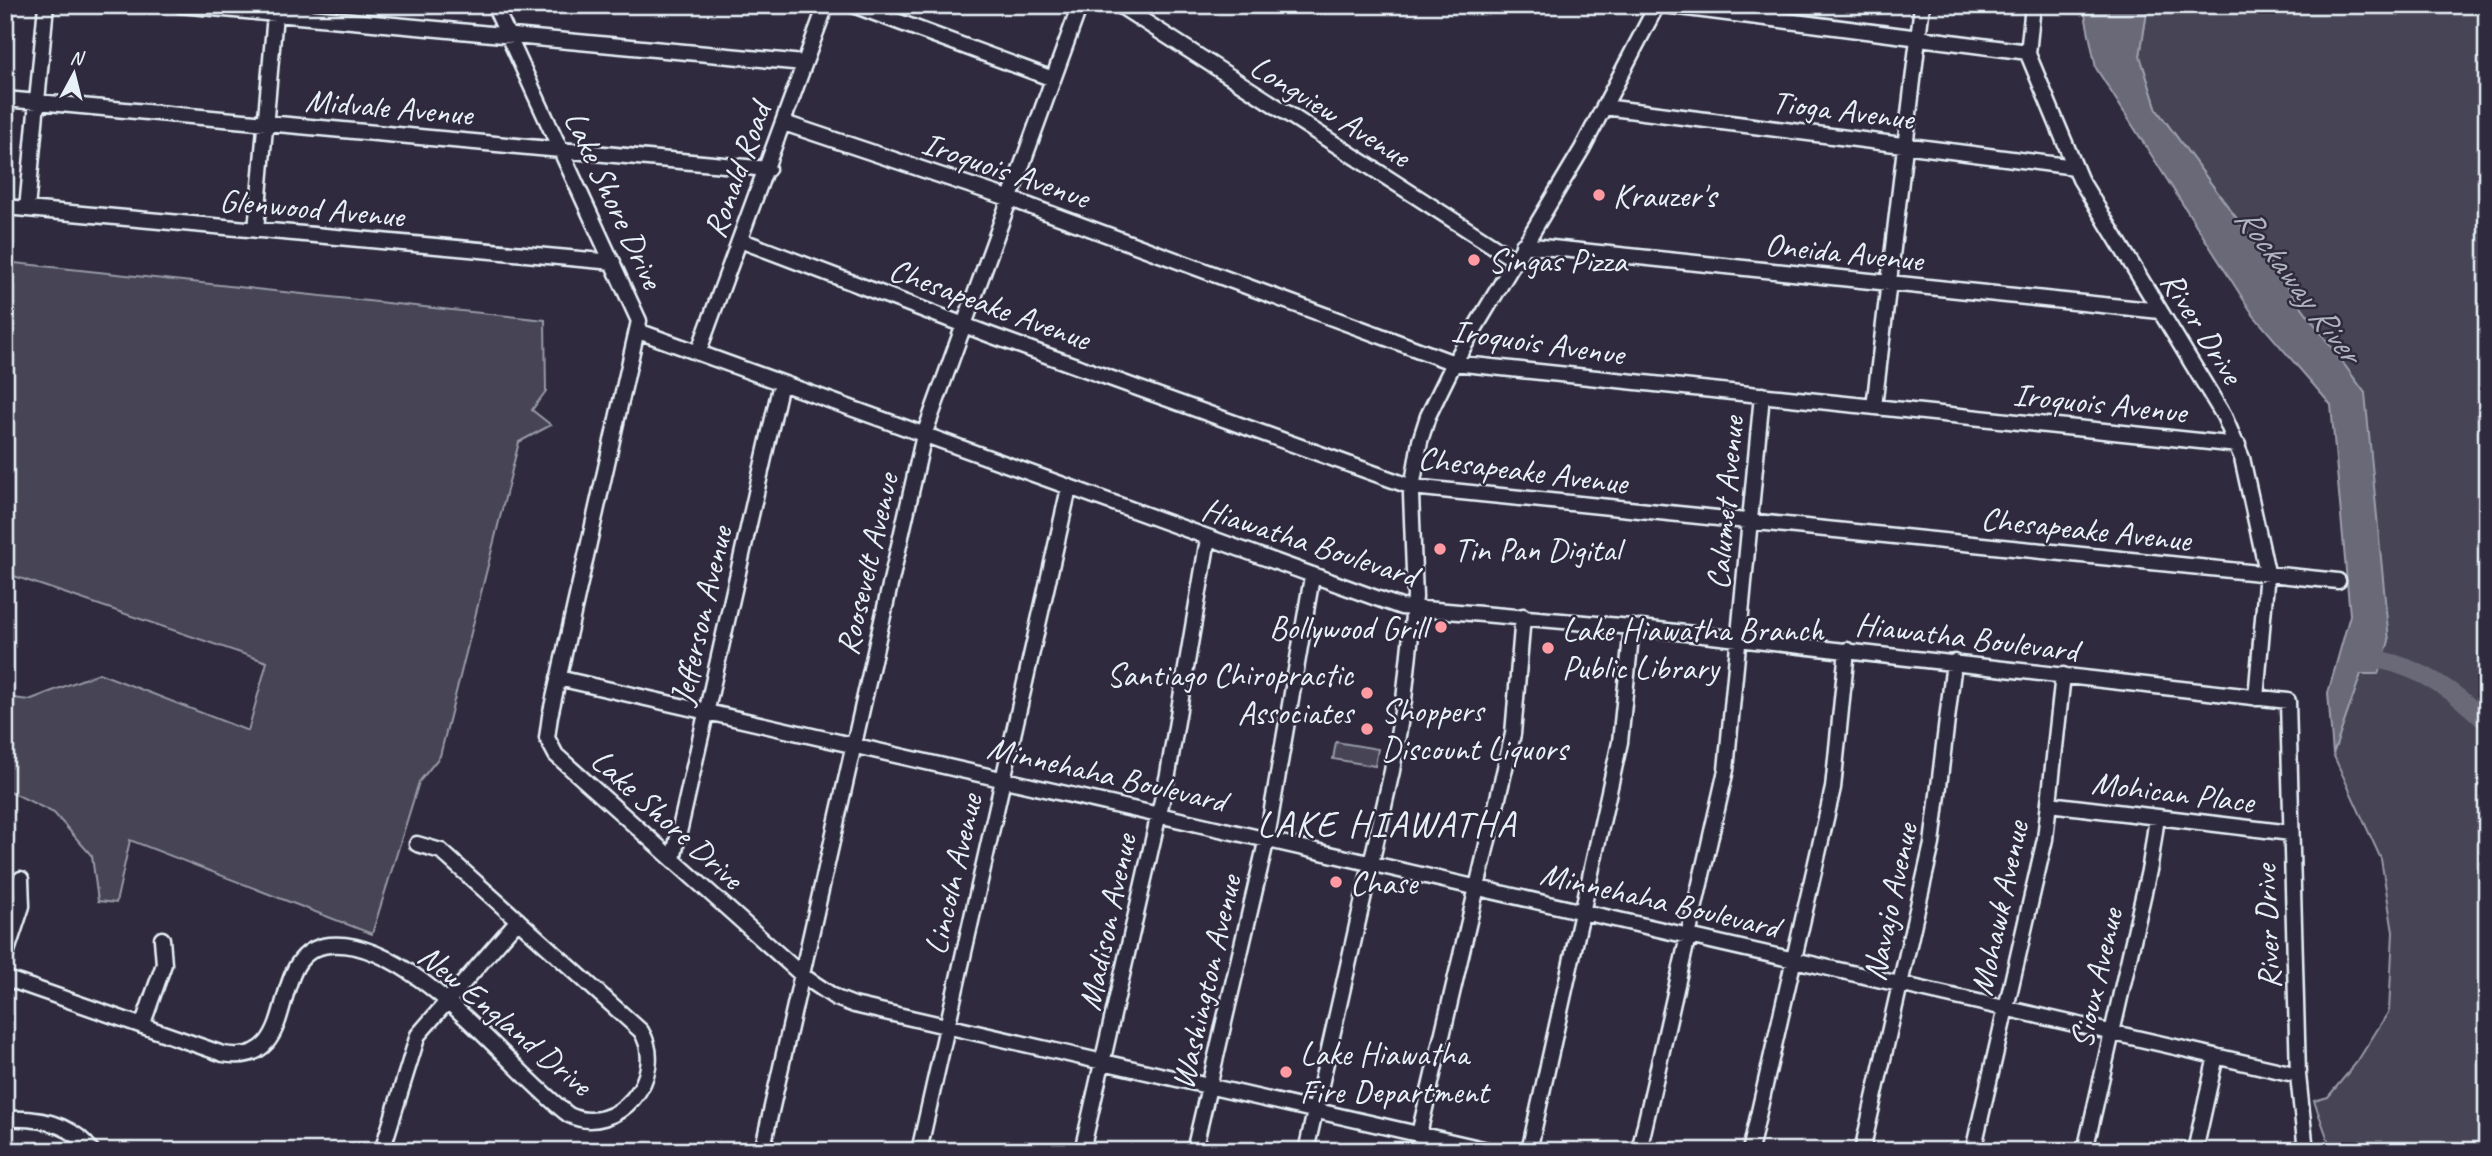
<svg xmlns="http://www.w3.org/2000/svg" width="2492" height="1156" font-family="Caveat,sans-serif">
	<style>
		.green { fill: #464455; stroke: #979aa6; stroke-width: 2 }
		.water { fill: #696978; stroke: #9c9fab; stroke-width: 2 }
		.lines { fill: none; stroke-linecap: round; stroke-linejoin: round }
		.river { stroke: #696978; stroke-width: 18 }
		.minor-casing { stroke: #e8f1f8; stroke-width: 19 }
		.minor { stroke: #2f2a3d; stroke-width: 14 }
		.poi-dot { fill: #ff9aa2; stroke: #2f2a3d; stroke-width: 2.5 }
		.labels { text-anchor: middle; stroke-width: 5; stroke-linejoin: round; paint-order: stroke }
		.street-label { font-size: 33px; fill: #e8f1f8; stroke: #2f2a3d }
		.poi-label { font-size: 33px; fill: #e8f1f8; stroke: #2f2a3d; text-anchor: start }
		.water-label { font-size: 35px; font-style: italic; fill: #afb4be; stroke: #2f2a3d }
		.quarter-label { font-size: 37px; letter-spacing: 2px; fill: #e8f1f8; stroke: #2f2a3d }
	</style>
	<rect width="100%" height="100%" fill="#2f2a3d"/>
	<filter id="ink" filterUnits="userSpaceOnUse"><feTurbulence type="fractalNoise" baseFrequency=".0143" numOctaves="2"/><feDisplacementMap in="SourceGraphic" scale="14" xChannelSelector="R" yChannelSelector="G"/><feConvolveMatrix kernelMatrix="1 2 1 2 8 2 1 2 1" color-interpolation-filters="sRGB"/></filter>
	<g filter="url(#ink)">
		<!-- green -->
		<path class="green" d="M2148 5H2487V1151H2332L2314 1101 2328 1097 2357 1062 2389 1011 2393 932 2381 859 2333 754 2361 673 2365 393 2157 110 2140 56Z
			M5 262 545 320 546 391 532 410 551 425 519 442 440 756 419 782 372 934 130 840 116 903 98 901 92 856 54 813 5 789V697L29 700 99 673 248 731 267 662 5 573Z
			M1336 742 1378 749 1375 766 1333 759Z"/>
		<!-- water -->
		<path class="water" d="M2083 5H2148L2140 56 2157 110 2365 393 2389 641 2378 674H2361L2333 754 2328 693 2350 615 2331 405 2254 316 2096 68Z"/>
		<g class="lines">
			<!-- river -->
			<path class="river" d="M2378 640 2377 659C2423 669 2454 690 2487 723"/>
			<!-- minor casing -->
			<g class="minor-casing">
				<path id="minor" d="M180 5 804 63
					M494 5 639 321 550 716 547 738 556 755 803 976 836 998 854 1005 1492 1151
					M853 5 1053 79
					M1119 5 1515 260
					M1664 5 2028 52
					M2033 5 2028 54 2080 179 2224 416 2242 458 2267 572 2256 698
					M5 99 768 169
					M1604 107 2075 167
					M784 123 1008 198 1454 363 2238 445
					M5 207 613 262
					M27 209 46 5
					M256 230 275 14
					M740 240 993 336 1412 487 2338 581
					M1523 245 2160 311
					M638 331 1401 607 1632 627 2288 701 2298 1075 2306 1151
					M698 353 826 5
					M1874 407 1922 5
					M558 678 2298 1075
					M2049 804 2291 833
					M673 859 781 383
					M5 957 22 906 21 879
					M5 978 223 1054C306 1069 262 951 330 945 412 938 507 1068 569 1115 616 1138 669 1076 641 1031L441 851 417 844
					M142 1026 164 964 162 939
					M5 1119C38 1117 72 1123 92 1151
					M1419 1134 1513 734 1523 616
					M382 1151 418 1035 518 920
					M762 1151 924 435 1080 5
					M919 1151 1069 488
					M1082 1151 1168 774 1208 539
					M1194 1151 1267 838 1312 577
					M1306 1151 1392 771 1404 700 1415 597 1411 494 1420 441 1428 416 1454 363 1582 149 1657 5
					M1529 1151 1620 742 1632 627
					M1639 1151 1726 770 1762 395
					M1750 1151 1833 788 1847 650
					M1862 1151 1932 844 1954 662
					M1973 1151 2045 839 2063 675
					M2085 1151 2150 866 2157 817
					M2195 1151 2216 1056"/>
			</g>
			<!-- minor -->
			<use href="#minor" class="minor"/>
		</g>
	</g>
	<!-- markers -->
	<g class="poi-dot">
		<circle cx="1599" cy="195" r="7"/>
		<circle cx="1474" cy="260" r="7"/>
		<circle cx="1440" cy="549" r="7"/>
		<circle cx="1441" cy="627" r="7"/>
		<circle cx="1548" cy="648" r="7"/>
		<circle cx="1367" cy="693" r="7"/>
		<circle cx="1367" cy="729" r="7"/>
		<circle cx="1336" cy="882" r="7"/>
		<circle cx="1286" cy="1072" r="7"/>
	</g>
	<g class="labels">
		<!-- street labels -->
		<g class="street-label">
			<text transform="translate(389 106) rotate(5)" y="12">Midvale Avenue</text>
			<text transform="translate(1843 109) rotate(7)" y="12">Tioga Avenue</text>
			<text transform="translate(1331 110) rotate(32)" y="12">Longview Avenue</text>
			<text transform="translate(1006 169) rotate(19)" y="12">Iroquois Avenue</text>
			<text transform="translate(736 170) rotate(-70)" y="12">Ronald Road</text>
			<text transform="translate(615 199) rotate(65)" y="12">Lake Shore Drive</text>
			<text transform="translate(312 207) rotate(5)" y="12">Glenwood Avenue</text>
			<text transform="translate(1844 251) rotate(6)" y="12">Oneida Avenue</text>
			<text transform="translate(990 303) rotate(20)" y="12">Chesapeake Avenue</text>
			<text transform="translate(2203 327) rotate(58)" y="12">River Drive</text>
			<text transform="translate(1538 341) rotate(8)" y="12">Iroquois Avenue</text>
			<text transform="translate(2100 402) rotate(6)" y="12">Iroquois Avenue</text>
			<text transform="translate(1523 469) rotate(7)" y="12">Chesapeake Avenue</text>
			<text transform="translate(1724 503) rotate(-85)" y="12">Calumet Avenue</text>
			<text transform="translate(2086 528) rotate(6)" y="12">Chesapeake Avenue</text>
			<text transform="translate(1310 541) rotate(18)" y="12">Hiawatha Boulevard</text>
			<text transform="translate(866 564) rotate(-77)" y="12">Roosevelt Avenue</text>
			<text transform="translate(700 615) rotate(-77)" y="12">Jefferson Avenue</text>
			<text transform="translate(1967 636) rotate(7)" y="12">Hiawatha Boulevard</text>
			<text transform="translate(1107 773) rotate(13)" y="12">Minnehaha Boulevard</text>
			<text transform="translate(2173 791) rotate(7)" y="12">Mohican Place</text>
			<text transform="translate(668 818) rotate(42)" y="12">Lake Shore Drive</text>
			<text transform="translate(952 874) rotate(-77)" y="12">Lincoln Avenue</text>
			<text transform="translate(1660 899) rotate(13)" y="12">Minnehaha Boulevard</text>
			<text transform="translate(1889 902) rotate(-78)" y="12">Navajo Avenue</text>
			<text transform="translate(1998 908) rotate(-78)" y="12">Mohawk Avenue</text>
			<text transform="translate(1106 922) rotate(-78)" y="12">Madison Avenue</text>
			<text transform="translate(2266 927) rotate(-92)" y="12">River Drive</text>
			<text transform="translate(2095 978) rotate(-77)" y="12">Sioux Avenue</text>
			<text transform="translate(1205 982) rotate(-77)" y="12">Washington Avenue</text>
			<text transform="translate(506 1019) rotate(40)" y="12">New England Drive</text>
		</g>
		<!-- poi labels -->
		<g class="poi-label">
			<text x="1613" y="207">Krauzer's</text>
			<text x="1488" y="272">Singas Pizza</text>
			<text x="1454" y="561">Tin Pan Digital</text>
			<text x="1427" y="639" text-anchor="end">Bollywood Grill</text>
			<text x="1562" y="641">Lake Hiawatha Branch<tspan x="1562" dy="38">Public Library</tspan></text>
			<text x="1353" y="686" text-anchor="end">Santiago Chiropractic<tspan x="1353" dy="38">Associates</tspan></text>
			<text x="1381" y="722">Shoppers<tspan x="1381" dy="38">Discount Liquors</tspan></text>
			<text x="1350" y="894">Chase</text>
			<text x="1300" y="1065">Lake Hiawatha<tspan x="1300" dy="38">Fire Department</tspan></text>
		</g>
		<!-- water labels -->
		<g class="water-label">
			<text transform="translate(2299 284) rotate(53)" y="12">Rockaway River</text>
		</g>
		<!-- quarter labels -->
		<g class="quarter-label">
			<text x="1387" y="836">LAKE HIAWATHA</text>
		</g>
	</g>
	<!-- margin -->
	<rect width="2492" height="1156" fill="none" stroke="#2f2a3d" stroke-width="28"/>
	<rect x="14" y="14" width="2464" height="1128" fill="none" stroke="#e8f1f8" stroke-width="2.5" filter="url(#ink)"/>
	<!-- north arrow -->
	<g transform="translate(74 74) rotate(7)" stroke="#2f2a3d" stroke-width="5" paint-order="stroke">
	<path d="M0-5L12 26L0 18L-12 26Z" fill="#e8f1f8"/>
	<text y="-10" font-size="19" font-weight="bold" text-anchor="middle" fill="#e8f1f8">N</text>
	</g>
</svg>
